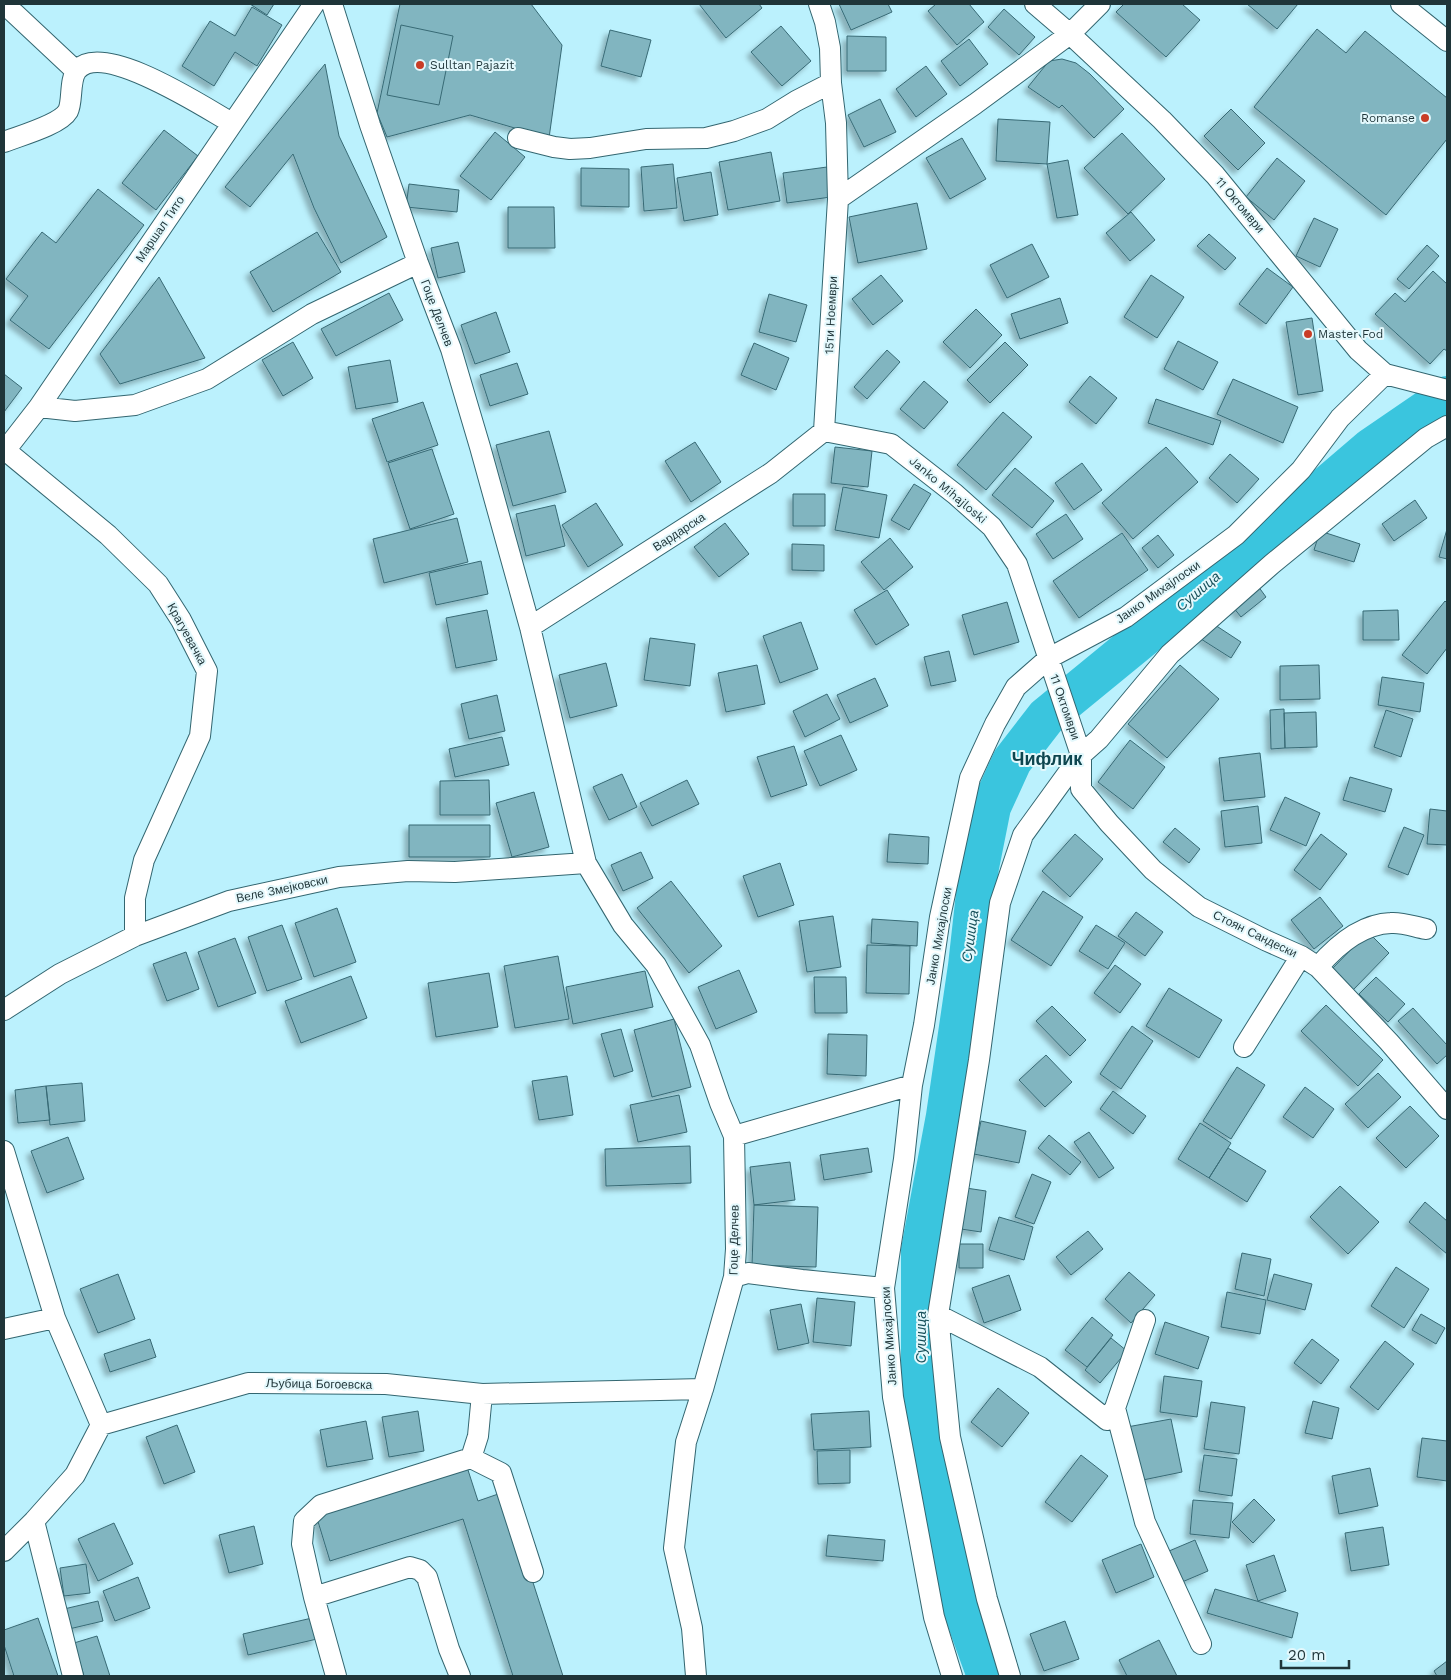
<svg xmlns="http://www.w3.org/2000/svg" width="1451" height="1680" font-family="'Work Sans',sans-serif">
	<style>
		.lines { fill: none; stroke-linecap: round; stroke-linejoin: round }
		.river { stroke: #3ac5de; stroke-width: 40 }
		.building { fill: #81b5c0; stroke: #386a75; filter: url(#shadow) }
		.street-casing { stroke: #336670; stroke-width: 22 }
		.street { stroke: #fff; stroke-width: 20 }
		.poi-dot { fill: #c93d26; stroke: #e3f8fc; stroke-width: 2 }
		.labels { text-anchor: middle; stroke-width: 4; stroke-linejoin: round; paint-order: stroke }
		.poi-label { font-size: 12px; fill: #1f3539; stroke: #e3f8fc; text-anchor: start }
		.street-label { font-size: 12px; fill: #1f3539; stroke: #e3f8fc }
		.water-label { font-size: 14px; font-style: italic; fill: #17505a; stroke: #e3f8fc }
		.district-label { font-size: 18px; font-weight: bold; fill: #0d454f; stroke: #e3f8fc }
	</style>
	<defs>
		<filter id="shadow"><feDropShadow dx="-4.5" dy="4.5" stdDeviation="2.5" flood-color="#0004"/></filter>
	</defs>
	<rect width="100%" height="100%" fill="#bbf1fd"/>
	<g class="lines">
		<!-- river -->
		<path class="river" d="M987 1676 963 1610 931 1461 921 1385V1250L946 1116 968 966 979 867 991 807 1012 761 1046 717 1295 513 1371 448 1447 396"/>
	</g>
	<!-- building -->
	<path class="building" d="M250 4H274L267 15Z
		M400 4H531L562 45 549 138 470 115 387 137 377 113Z
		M699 4H759L762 8 726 38Z
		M839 4H888L892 12 851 30Z
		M936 4H969L984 22 957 45 928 11Z
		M1124 4H1182L1200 20 1166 57 1116 12Z
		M1247 4H1298L1277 29Z
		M252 7 282 25 257 66 235 52 214 86 182 66 210 21 235 36Z
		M1004 9 1035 37 1019 55 988 27Z
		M401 25 453 36 439 105 387 95Z
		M781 26 811 61 782 86 751 52Z
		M1317 29 1346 53 1365 31 1447 98V139L1386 215 1254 107Z
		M610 30 651 40 641 77 601 66Z
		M847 36 886 37V71H847Z
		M969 39 988 64 960 86 941 61Z
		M1062 59 1076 63 1090 74 1124 109 1094 138 1062 105 1059 108 1028 87 1049 61Z
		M325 64 339 136 387 237 341 263 314 208 293 154 250 207 225 187Z
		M926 66 947 94 916 117 896 89Z
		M880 99 896 132 864 147 848 115Z
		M1231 109 1265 143 1238 170 1204 136Z
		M998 119 1050 122 1047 164 996 161Z
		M164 130 198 156 156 210 122 183Z
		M495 132 525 157 491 200 460 176Z
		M1122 133 1165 179 1128 214 1084 168Z
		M962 138 986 179 950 199 926 158Z
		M771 152 780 201 728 210 719 162Z
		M1277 158 1305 181 1274 220 1246 197Z
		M1068 160 1078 215 1057 218 1047 164Z
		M673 164 677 208 644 211 641 167Z
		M827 167 831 197 787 203 783 173Z
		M581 168 629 169V207L581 206Z
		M711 172 718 215 684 221 677 178Z
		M409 184 459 190 457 212 406 207Z
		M98 189 144 225 49 349 10 320 28 296 6 279 42 232 56 243Z
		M917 203 927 249 858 263 849 217Z
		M508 207H554L555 248H508Z
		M1131 212 1155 240 1130 261 1106 233Z
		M1314 218 1338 229 1320 267 1296 256Z
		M317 232 341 272 273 312 250 272Z
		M1209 234 1236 258 1225 270 1197 246Z
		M458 242 465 272 438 278 431 248Z
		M1032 244 1049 277 1007 298 990 265Z
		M1427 245 1439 256 1409 289 1397 279Z
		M1267 268 1293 287 1266 324 1239 304Z
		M1433 271 1447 284V351L1444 349 1430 364 1375 314 1395 293 1405 302Z
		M881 275 903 301 873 325 852 299Z
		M1151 275 1184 297 1157 338 1124 317Z
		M159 277 205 358 120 384 100 354Z
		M389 293 403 320 336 356 321 329Z
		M769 294 807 305 796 342 759 332Z
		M1060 298 1068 323 1020 339 1011 314Z
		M976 309 1002 335 970 368 943 342Z
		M496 312 510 352 475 364 461 325Z
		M1312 318 1323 391 1298 395 1286 322Z
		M1178 341 1218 362 1203 390 1164 369Z
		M293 342 313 378 283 396 262 360Z
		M1005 342 1028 365 990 403 967 380Z
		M754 343 789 358 776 390 741 375Z
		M887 350 900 362 867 399 854 387Z
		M390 360 398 402 356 409 348 367Z
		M517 363 528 394 490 406 480 375Z
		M4 374 22 388 4 412Z
		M1090 376 1117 398 1096 424 1069 402Z
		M1233 379 1298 407 1283 443 1217 414Z
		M924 381 948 402 924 429 900 409Z
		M1156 399 1221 421 1213 445 1148 423Z
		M423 402 438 445 387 462 372 419Z
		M1003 412 1032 437 986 490 957 465Z
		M549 431 566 492 513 506 496 445Z
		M695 442 721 482 691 502 665 461Z
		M835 447 872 451 868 487 831 483Z
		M1166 447 1198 482 1133 539 1102 503Z
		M432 449 454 514 410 529 388 463Z
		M1230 454 1259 479 1237 503 1209 478Z
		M1082 463 1102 490 1074 510 1055 483Z
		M1015 468 1054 501 1032 528 992 495Z
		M914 484 931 494 909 530 891 520Z
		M843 487 887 495 879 538 835 530Z
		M793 494H825V526H793Z
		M1415 500 1427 518 1394 541 1382 524Z
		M596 503 623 545 588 567 562 525Z
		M555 505 565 546 526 556 516 514Z
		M1066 514 1083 539 1053 559 1036 534Z
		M457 518 468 562 384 583 373 539Z
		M725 523 749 554 719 577 694 547Z
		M1447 529V559L1439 557Z
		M1320 531 1360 544 1354 562 1314 550Z
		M1122 533 1148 570 1079 618 1053 581Z
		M1158 535 1174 555 1158 568 1142 548Z
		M890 538 913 567 884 590 861 562Z
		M792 544 824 545V571L792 570Z
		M481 561 488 594 436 605 429 573Z
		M1258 586 1266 597 1241 617 1233 607Z
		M887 590 909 625 876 645 854 610Z
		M1445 601 1447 603V648L1427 674 1402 655Z
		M1007 602 1019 642 974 655 962 615Z
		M487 610 497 660 456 668 446 618Z
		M1398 610 1399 640H1363V611Z
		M801 622 818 669 780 683 763 636Z
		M1212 623 1241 642 1231 658 1201 639Z
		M650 638 695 644 690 686 644 680Z
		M949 651 956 681 931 686 924 657Z
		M606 663 617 706 570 718 559 675Z
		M757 665 765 704 726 712 718 673Z
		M1180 665 1219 699 1167 758 1128 724Z
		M1319 665 1320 699 1280 700V666Z
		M1382 677 1424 683 1420 712 1378 705Z
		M875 678 888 706 850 723 837 695Z
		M827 694 840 719 805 737 793 711Z
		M497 695 505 731 469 739 461 704Z
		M1284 709 1285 748 1271 749 1270 710Z
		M1386 710 1413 719 1401 757 1374 747Z
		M1316 712 1317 747 1285 748 1284 713Z
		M841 735 857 770 820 786 804 751Z
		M502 737 509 765 455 777 449 749Z
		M1130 740 1165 767 1133 809 1098 782Z
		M794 746 807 785 771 797 757 757Z
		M1260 753 1265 797 1224 801 1219 758Z
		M622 774 637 807 609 820 593 787Z
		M1350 777 1392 789 1385 812 1343 800Z
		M489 780 490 815H440V781Z
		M687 780 699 804 652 826 640 803Z
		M534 792 549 847 512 857 496 803Z
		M1285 797 1320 813 1306 846 1270 830Z
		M1258 806 1262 843 1225 847 1221 811Z
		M1430 809 1447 811V845L1427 844Z
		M409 825H490V857H409Z
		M1404 827 1424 835 1408 875 1388 867Z
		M1175 828 1200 849 1189 863 1163 842Z
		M889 834 929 837 928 864 887 862Z
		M1075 834 1103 859 1070 897 1042 871Z
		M1321 834 1347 854 1320 890 1294 870Z
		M641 852 653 878 623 891 611 865Z
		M780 863 794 905 758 917 743 876Z
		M671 881 722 946 689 973 637 908Z
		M1043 891 1083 917 1051 966 1011 940Z
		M1320 897 1343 926 1314 949 1291 920Z
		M337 908 356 962 314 977 295 923Z
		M1136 912 1163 932 1145 956 1118 936Z
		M833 916 841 967 807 972 799 921Z
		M872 919 918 922 917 946 871 943Z
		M282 925 302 979 267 991 248 937Z
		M1096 925 1125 943 1108 969 1079 951Z
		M1368 932 1389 953 1353 990 1332 969Z
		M235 938 256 993 218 1007 198 952Z
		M867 945 910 946 909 994 866 993Z
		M186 952 199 989 167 1001 153 964Z
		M558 956 569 1019 515 1028 504 966Z
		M1115 965 1141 984 1120 1013 1094 993Z
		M739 970 757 1012 716 1029 698 987Z
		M645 971 653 1007 573 1024 566 987Z
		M489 973 498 1027 436 1037 428 983Z
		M351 976 367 1018 301 1043 285 1001Z
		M814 977H846L847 1013H815Z
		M1376 977 1405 1004 1388 1022 1359 994Z
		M1169 988 1222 1020 1199 1058 1146 1026Z
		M1326 1005 1383 1060 1358 1086 1301 1031Z
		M1052 1006 1086 1040 1070 1056 1036 1021Z
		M1413 1008 1447 1045V1055L1437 1064 1398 1021Z
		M674 1019 691 1087 652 1097 634 1030Z
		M1132 1026 1153 1041 1121 1089 1100 1074Z
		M621 1029 633 1071 614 1077 601 1034Z
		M828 1034 867 1035 866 1076 827 1074Z
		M1046 1055 1072 1082 1045 1107 1019 1080Z
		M1237 1067 1265 1085 1231 1139 1203 1121Z
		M1378 1073 1401 1097 1368 1128 1345 1104Z
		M567 1076 573 1115 539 1120 532 1081Z
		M82 1083 85 1121 50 1125 46 1086Z
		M46 1086 50 1120 18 1123 15 1090Z
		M1305 1087 1334 1109 1313 1138 1283 1117Z
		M1113 1091 1146 1116 1133 1134 1100 1109Z
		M679 1095 687 1132 638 1142 630 1105Z
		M1410 1106 1439 1136 1406 1168 1376 1138Z
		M981 1121 1026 1131 1019 1163 974 1154Z
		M1200 1123 1231 1143 1209 1178 1178 1159Z
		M1089 1132 1114 1168 1099 1178 1074 1142Z
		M1049 1135 1081 1162 1070 1175 1038 1148Z
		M68 1137 84 1179 47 1193 31 1151Z
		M690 1146 691 1183 606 1186 605 1149Z
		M868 1148 872 1172 824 1180 820 1155Z
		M1228 1148 1266 1171 1247 1202 1209 1178Z
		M790 1162 795 1200 754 1205 750 1167Z
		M1032 1174 1051 1182 1034 1224 1015 1217Z
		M1340 1186 1379 1222 1348 1254 1310 1217Z
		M966 1188 986 1191 981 1232 961 1229Z
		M1425 1202 1447 1221V1254L1409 1222Z
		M754 1205 818 1207 816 1267 752 1265Z
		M999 1217 1033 1227 1024 1260 989 1250Z
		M1088 1231 1103 1249 1071 1275 1056 1257Z
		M959 1244H983V1268H959Z
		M1242 1253 1271 1259 1264 1296 1235 1289Z
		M1396 1267 1429 1289 1404 1328 1371 1306Z
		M1129 1272 1155 1295 1131 1323 1105 1299Z
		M118 1274 135 1319 98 1333 80 1289Z
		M1274 1274 1312 1284 1305 1310 1267 1300Z
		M1009 1275 1021 1310 984 1323 972 1288Z
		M1227 1292 1266 1300 1260 1334 1221 1327Z
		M817 1298 855 1302 851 1346 813 1342Z
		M801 1304 809 1343 778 1350 770 1310Z
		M1421 1314 1445 1328 1436 1344 1412 1330Z
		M1092 1317 1113 1335 1087 1367 1065 1350Z
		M1165 1322 1209 1337 1198 1369 1155 1354Z
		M1111 1338 1127 1351 1100 1383 1085 1370Z
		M150 1339 156 1357 110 1372 104 1354Z
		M1312 1339 1339 1360 1321 1384 1294 1363Z
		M1385 1341 1414 1364 1378 1410 1350 1387Z
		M1164 1376 1202 1381 1197 1417 1160 1412Z
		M998 1388 1029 1413 1002 1447 971 1422Z
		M1313 1401 1339 1408 1332 1439 1305 1433Z
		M1211 1402 1245 1407 1239 1454 1204 1449Z
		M418 1411 424 1451 389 1457 382 1417Z
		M869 1411 871 1447 814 1450 811 1414Z
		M1171 1419 1182 1472 1138 1481 1127 1427Z
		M366 1421 373 1459 327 1467 320 1430Z
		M177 1425 195 1472 164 1484 146 1437Z
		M1422 1438 1447 1441V1481L1417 1477Z
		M850 1450V1483L818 1484 817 1451Z
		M1081 1455 1108 1476 1072 1522 1045 1502Z
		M1204 1455 1237 1459 1232 1496 1199 1491Z
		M467 1467 478 1501 504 1492 563 1676H513L463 1519 330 1561 316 1515Z
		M1370 1468 1378 1506 1339 1514 1332 1476Z
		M1254 1499 1275 1520 1253 1543 1232 1522Z
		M1193 1500 1233 1503 1229 1538 1190 1534Z
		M114 1523 133 1564 98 1581 78 1539Z
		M254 1526 263 1564 229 1573 219 1535Z
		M1383 1527 1389 1565 1351 1571 1345 1533Z
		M828 1535 885 1540 883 1561 826 1556Z
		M1195 1540 1208 1571 1175 1585 1162 1554Z
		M1141 1544 1154 1577 1116 1593 1102 1560Z
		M1274 1555 1286 1591 1258 1601 1246 1565Z
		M86 1564 90 1593 64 1596 60 1568Z
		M138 1577 150 1608 115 1621 103 1591Z
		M1215 1589 1298 1613 1292 1638 1207 1613Z
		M98 1601 103 1621 69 1629 64 1609Z
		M38 1618 58 1676H14L4 1645V1630Z
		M312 1618 317 1639 248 1655 243 1634Z
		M1065 1621 1079 1659 1044 1671 1030 1634Z
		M97 1636 110 1676H84L74 1643Z
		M1159 1640 1177 1676H1127L1119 1660Z
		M1447 1661V1676H1437L1434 1671Z"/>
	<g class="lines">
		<!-- street casing -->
		<g class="street-casing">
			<path id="street" d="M9 4 12 11 76 71
				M332 4 370 125 418 263 451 349 480 447 530 627 586 863 623 925 656 965 700 1045 720 1103 734 1136 736 1249 734 1277 703 1389 686 1442 674 1548 692 1628 696 1676
				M819 4 825 22 830 48 831 83 836 123 838 199 824 431
				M1035 4 1070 34 1162 120 1215 175 1358 350 1385 374 1447 390
				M1401 4 1447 41
				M518 138 554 147 570 149 590 148 646 139 706 138 734 131 767 119 796 101 831 83
				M4 142C19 136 60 125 68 111 73 101 69 80 77 70 103 40 205 108 232 123
				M838 199 975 104 1070 34 1100 4
				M39 407 75 411 135 405 207 379 312 314 418 263
				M824 431 891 444 955 494 992 527 1017 564 1081 755V789L1109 823 1153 870 1199 907 1265 940 1301 956 1318 967 1389 1042 1447 1109
				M5 450 108 535 158 584 181 620 207 671 200 736 144 860 135 898V936
				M4 452 39 407 314 4
				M530 627 771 473 824 431
				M1318 967C1336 946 1362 924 1391 923 1402 922 1415 927 1426 929
				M4 1010 60 974 135 936 229 901 339 877 408 871 455 872 586 863
				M1244 1047 1301 956
				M734 1136 912 1085
				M4 1151 55 1318
				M734 1277 748 1273 802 1280 884 1288
				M938 1315 1040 1367 1107 1420 1115 1408 1145 1320
				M4 1329 55 1318 101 1425
				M1115 1408 1145 1522 1201 1644
				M471 1458 501 1473 533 1572
				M34 1521 73 1676
				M4 1551 34 1521 75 1475 101 1425 248 1383 386 1384 482 1394 703 1389
				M314 1597 410 1567 420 1570 427 1577 449 1649 460 1676
				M336 1676 314 1597 302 1544 304 1521 321 1505 471 1458 478 1436 482 1394
				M952 1676 934 1617 893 1397 884 1288 904 1159 912 1085 924 1025 940 917 970 778 995 724 1016 687 1049 658 1126 617 1236 535 1301 470 1340 418 1385 374
				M1010 1676 987 1599 950 1437 938 1315 979 1060 1000 903 1023 835 1081 755 1099 739 1170 654 1272 564 1426 438 1447 426"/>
		</g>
		<!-- street -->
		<use href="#street" class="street"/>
	</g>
	<!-- markers -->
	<g class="poi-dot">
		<circle cx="420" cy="65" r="5"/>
		<circle cx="1425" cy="118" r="5"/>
		<circle cx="1308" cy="334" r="5"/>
	</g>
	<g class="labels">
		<!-- poi labels -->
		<g class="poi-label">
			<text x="430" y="69">Sulltan Pajazit</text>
			<text x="1415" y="122" text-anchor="end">Romanse</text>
			<text x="1318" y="338">Master Fod</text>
		</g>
		<!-- street labels -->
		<g class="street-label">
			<text transform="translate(1240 205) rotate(50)" y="4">11 Октомври</text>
			<text transform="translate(160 229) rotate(-56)" y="4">Маршал Тито</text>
			<text transform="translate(437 313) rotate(69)" y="4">Гоце Делчев</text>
			<text transform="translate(831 315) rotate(-87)" y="4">15ти Ноември</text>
			<text transform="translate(948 490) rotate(40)" y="4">Janko Mihajloski</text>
			<text transform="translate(679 532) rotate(-33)" y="4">Вардарска</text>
			<text transform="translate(1158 592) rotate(-35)" y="4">Јанко Михајлоски</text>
			<text transform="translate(187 634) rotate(61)" y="4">Крагуевачка</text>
			<text transform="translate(1065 707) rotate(71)" y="4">11 Октомври</text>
			<text transform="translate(282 889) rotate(-12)" y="4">Веле Змејковски</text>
			<text transform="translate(1255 934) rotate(26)" y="4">Стоян Сандески</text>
			<text transform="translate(939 936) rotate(-80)" y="4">Јанко Михајлоски</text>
			<text transform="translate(734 1240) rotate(-89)" y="4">Гоце Делчев</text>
			<text transform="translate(889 1336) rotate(-94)" y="4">Јанко Михајлоски</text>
			<text transform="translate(319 1384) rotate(1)" y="4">Љубица Богоевска</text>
		</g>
		<!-- water labels -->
		<g class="water-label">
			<text transform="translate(1198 591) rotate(-40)" y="5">Сушица</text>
			<text transform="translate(970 936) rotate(-82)" y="5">Сушица</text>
			<text transform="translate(921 1337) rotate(-90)" y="5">Сушица</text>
		</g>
		<!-- district labels -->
		<g class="district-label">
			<text x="1047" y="765">Чифлик</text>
		</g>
	</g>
	<!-- border -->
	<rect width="1451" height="1680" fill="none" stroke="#1f3539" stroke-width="10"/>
	<!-- scale -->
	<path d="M1281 1660v8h68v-8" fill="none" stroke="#1f3539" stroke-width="2.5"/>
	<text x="1288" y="1660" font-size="15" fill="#1f3539" stroke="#e3f8fc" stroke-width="4" paint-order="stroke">20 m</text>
</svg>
